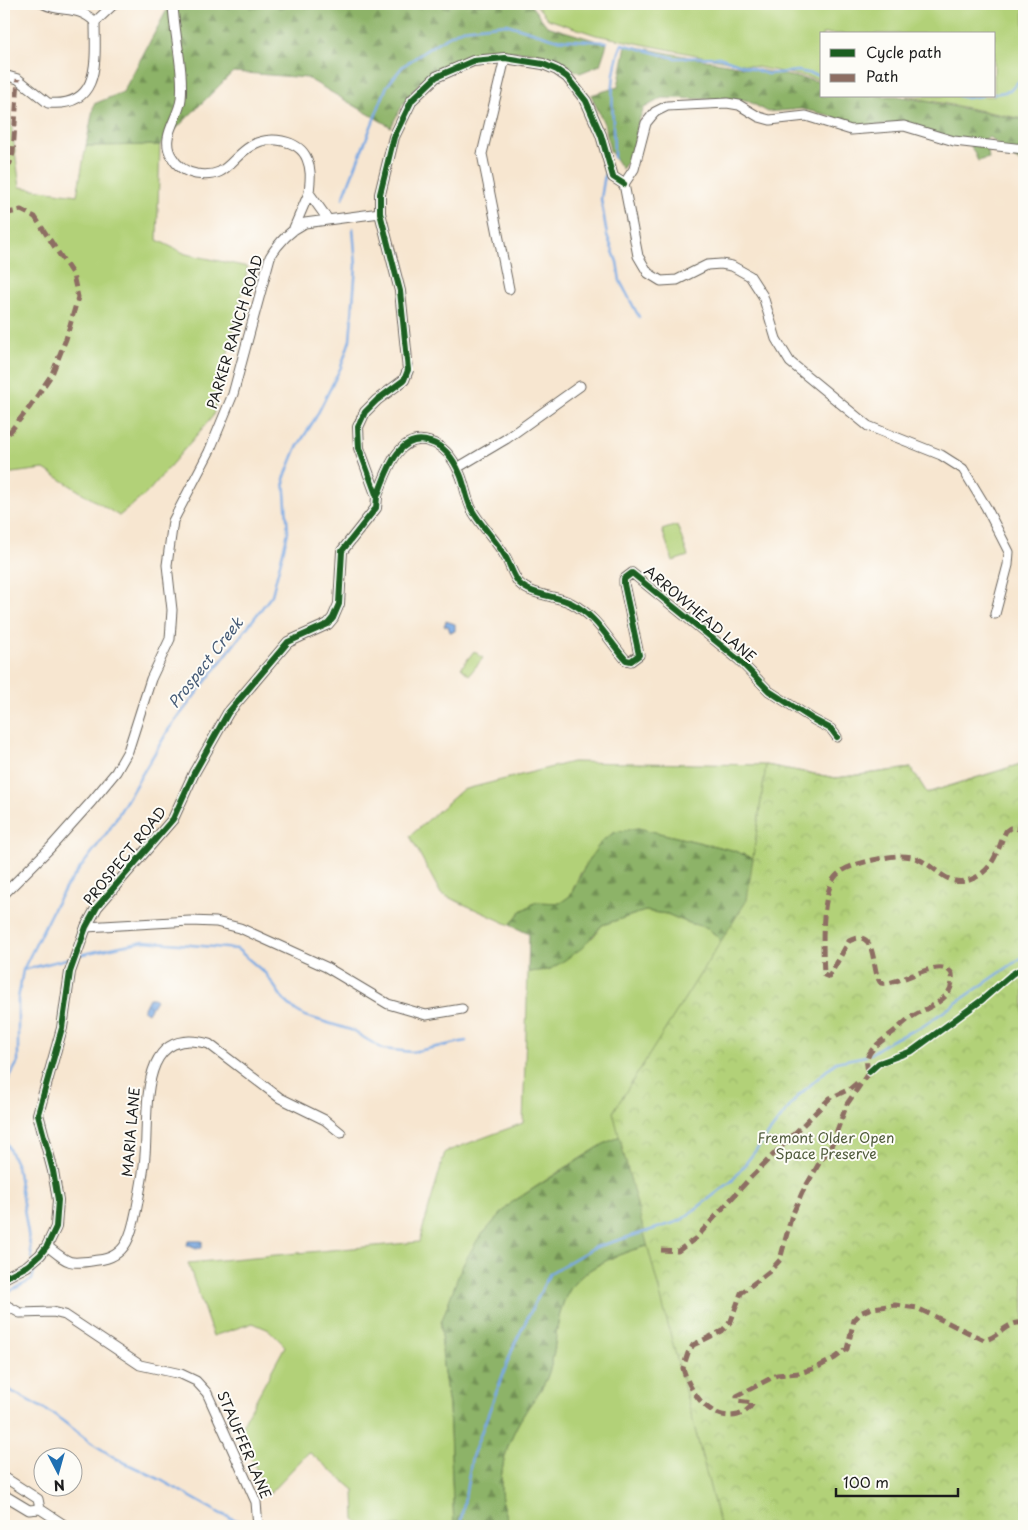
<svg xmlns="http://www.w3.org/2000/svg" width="1028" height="1530" font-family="'Playpen Sans',sans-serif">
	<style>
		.grass { fill: #b2d178; stroke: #67764a }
		.forest { fill: url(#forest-firs); stroke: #546842 }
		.park { fill: url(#park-crowns); stroke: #67764a }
		.water { fill: url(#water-waves); stroke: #4a6280 }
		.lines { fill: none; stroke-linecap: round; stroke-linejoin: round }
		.stream { stroke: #79a9e3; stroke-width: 2.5 }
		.minor-casing { stroke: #69635b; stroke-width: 11 }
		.tertiary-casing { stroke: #69635b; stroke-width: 12 }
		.minor { stroke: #fff; stroke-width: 9 }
		.tertiary { stroke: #fff; stroke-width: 10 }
		.quiet { stroke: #8d6e63; stroke-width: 5; stroke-dasharray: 10 5; stroke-linecap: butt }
		.cycleway-casing { stroke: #fdfcf7; stroke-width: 9 }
		.cycleway { stroke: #1b5e20; stroke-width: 6 }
		.labels { text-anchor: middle; stroke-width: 4; stroke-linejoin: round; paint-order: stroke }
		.street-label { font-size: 14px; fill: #1c1c1c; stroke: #fdfcf7 }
		.park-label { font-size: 14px; fill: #505b3c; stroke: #fdfcf7 }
		.water-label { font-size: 15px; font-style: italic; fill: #465b76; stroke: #fdfcf7 }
	</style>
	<defs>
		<pattern id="forest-firs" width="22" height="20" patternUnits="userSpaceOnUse" patternTransform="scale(1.25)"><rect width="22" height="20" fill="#8db368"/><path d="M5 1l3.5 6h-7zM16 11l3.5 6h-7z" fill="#729155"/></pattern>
		<pattern id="park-crowns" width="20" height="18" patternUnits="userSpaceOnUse" patternTransform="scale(1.25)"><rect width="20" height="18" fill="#b2d178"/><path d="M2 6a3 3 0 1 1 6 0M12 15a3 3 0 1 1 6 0" fill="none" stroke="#98b367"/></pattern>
		<pattern id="water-waves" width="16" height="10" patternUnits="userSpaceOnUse" patternTransform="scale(1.25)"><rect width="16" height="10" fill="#79a9e3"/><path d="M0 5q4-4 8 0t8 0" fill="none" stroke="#6289b7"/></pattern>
	</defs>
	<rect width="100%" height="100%" fill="#fdfcf7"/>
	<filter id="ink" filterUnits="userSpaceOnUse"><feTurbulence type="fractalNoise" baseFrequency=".02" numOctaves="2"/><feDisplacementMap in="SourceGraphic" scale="10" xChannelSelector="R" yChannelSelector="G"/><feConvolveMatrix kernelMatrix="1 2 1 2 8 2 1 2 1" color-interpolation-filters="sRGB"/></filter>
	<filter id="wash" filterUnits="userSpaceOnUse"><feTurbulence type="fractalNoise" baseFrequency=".0096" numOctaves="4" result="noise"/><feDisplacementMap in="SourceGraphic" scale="20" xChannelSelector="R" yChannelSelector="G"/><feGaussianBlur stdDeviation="1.12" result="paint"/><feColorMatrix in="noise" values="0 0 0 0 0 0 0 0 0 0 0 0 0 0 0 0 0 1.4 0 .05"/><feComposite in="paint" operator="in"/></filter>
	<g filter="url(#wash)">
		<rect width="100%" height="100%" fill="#f7e6d0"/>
		<!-- grass -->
		<path class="grass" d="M535 4H1024V119L906 96H994V34H822V80L596 35 548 19Z
			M4 93H7L20 187 77 195 86 146 160 145 157 240 186 254 248 267 213 416 147 493 119 516 44 469 4 474Z
			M677 525 688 556 673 561 662 530Z
			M474 651 483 658 469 675 461 668Z
			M572 762 766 765 836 778 762 862 732 850 638 828 615 832 602 841 580 874 570 896 560 903 536 902 520 912 510 925 441 894 410 836 462 790Z
			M645 911 667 914 686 922 708 928 724 944 693 1100 602 1145 563 1169 511 1203 478 1239 441 1323 443 1366 449 1406 454 1526H361L355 1520 354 1490 309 1452 268 1495 239 1431 285 1346 269 1330 253 1323 213 1336 188 1263 419 1242 445 1152 523 1123 528 972H532L593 937 602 925Z
			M661 1243 844 1526H510C492 1490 503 1447 524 1414 532 1400 544 1389 549 1372 559 1342 553 1312 573 1285 590 1263 635 1247 661 1243Z"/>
		<!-- forest -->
		<path class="forest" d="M170 4H530L547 26 607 44 600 65 580 73C569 68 558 60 546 56 516 45 458 55 432 73 412 86 401 107 391 127L307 78 233 72 160 145 86 146 94 104 123 92Z
			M626 45 822 82V96H898L1024 120V166L989 137 985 141 989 158 978 161 970 144 904 124 850 126 828 115 801 109 768 112 746 100 662 98 644 108 638 123 634 153 622 169 610 151 605 126 591 95 618 87Z
			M1024 763 661 1243C635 1247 590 1263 573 1285 553 1312 559 1342 549 1372 544 1389 532 1400 524 1414 503 1447 492 1490 510 1526H454L449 1406 443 1366 441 1323 461 1268 478 1239 511 1203 602 1145 693 1100 724 944 708 928 686 922 667 914 645 911 602 925 582 948 565 960 549 970 528 972 529 934 510 925 520 912 536 902 560 903 570 896 589 859 602 841 615 832 638 828 732 850 762 862 821 778H836L911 768 927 793Z"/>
		<!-- park -->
		<path class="park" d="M1024 763V1526H720L613 1112 747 900 766 765 836 778 911 768 927 793Z"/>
		<!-- water -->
		<path class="water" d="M446 621 455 624V631L450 632 448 626H444Z
			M149 998H154L156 1000 148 1013 143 1010Z
			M188 1241H202V1248L196 1249 187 1245Z"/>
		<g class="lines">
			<!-- stream -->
			<path class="stream" d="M994 94 1010 91 1024 75
				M959 96 967 98 982 96
				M614 158C614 119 607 80 622 44L675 58 719 57 767 74 798 71 822 76
				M605 174 601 199 607 235 617 262 620 281 639 317
				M343 198 387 86 403 66 440 41 462 29 506 24 555 39 607 42
				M79 955 144 941 237 949 266 974 283 999 295 1010 305 1016 351 1030 383 1049 412 1052 466 1041
				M23 970 70 958
				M870 1054 890 1041 923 1026 1024 956
				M4 1087 18 1062V999L23 970 54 907 66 887 109 830 169 729 272 595 288 532 284 479 296 449 316 417 341 367 350 340 356 266 353 228
				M4 1138 17 1166 32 1258
				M4 1294 32 1280 35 1267 34 1263
				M4 1387 55 1415 90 1442 117 1459 159 1479 221 1514 251 1526
				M460 1526 472 1457 514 1345 550 1273 593 1248 680 1221 732 1181 798 1096 836 1062 866 1056"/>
		</g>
	</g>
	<g filter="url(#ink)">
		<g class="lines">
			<!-- minor casing -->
			<g class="minor-casing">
				<path id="minor" d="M173 4C174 34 184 69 181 99 179 118 159 137 172 157 177 166 186 172 196 174 228 179 229 159 251 146 267 135 299 139 307 159 312 171 310 181 309 193L327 218
					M95 22 114 4
					M505 58 482 154 509 289
					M4 75 18 79 48 103C102 108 95 58 95 22 78 5 62 13 44 4
					M294 228 309 193
					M457 468 506 439 580 386
					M377 497C386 474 398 431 430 442 445 446 454 460 460 474 465 485 466 499 472 510 481 526 496 540 505 556 510 564 513 576 519 583 532 596 555 595 571 603 598 617 607 639 626 660L631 661 639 655 624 584V579L632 573 739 660 769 691 814 720 831 729 837 737
					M995 614 1008 565 1009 552 986 507 963 469 941 455 868 426 790 362 776 339 763 296 750 276 732 266 721 264 707 265 677 280 661 281 648 273 638 256 624 184 634 169 646 123 655 112 667 106 727 103 739 105 759 117 770 120 806 116 851 130 904 126 954 141 1024 149
					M4 894 50 848 92 801 116 772 128 751 151 679 170 639 172 610 167 565 173 521 209 452 233 394 270 257C279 242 289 231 305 223L380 213
					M86 927 190 921 216 922 240 928 326 967 388 1004 426 1015 462 1009
					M47 1246C71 1265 68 1264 98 1260 128 1257 132 1232 137 1207 140 1190 144 1172 145 1155 149 1111 137 1024 209 1044L280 1098 325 1120 341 1133
					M4 1304 20 1313 53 1312 65 1315 140 1365 181 1374 196 1381 207 1393 256 1502 258 1526
					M4 1477 38 1499 40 1509
					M4 1495 29 1510 40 1509 66 1526"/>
			</g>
			<!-- tertiary casing -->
			<g class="tertiary-casing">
				<path id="tertiary" d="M4 1278 27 1266 40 1255 47 1246 56 1227 58 1200 53 1171 38 1114 62 1028 70 972 86 927 97 907 173 819 194 773 228 713 288 642 328 624 333 618 339 604 342 551 376 508 377 497 359 448 358 427 365 412 377 400 404 380 408 370 400 291 380 213V194L394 137 412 100 436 77 473 61 505 58 543 64 557 70 567 77 586 101 601 135 613 177 624 184"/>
			</g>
			<!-- minor -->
			<use href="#minor" class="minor"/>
			<!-- tertiary -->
			<use href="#tertiary" class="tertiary"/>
			<!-- quiet -->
			<path class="quiet" d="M4 168 10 163 13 153 18 79
				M4 214 21 210 35 217 73 275 78 297 66 339 52 374 29 408 4 439
				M869 1072 847 1104 830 1149 821 1160 802 1193 791 1218 780 1260 770 1271 741 1293 731 1321 722 1331 693 1345 688 1353 683 1368C689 1391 710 1422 738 1415 744 1413 750 1409 753 1403L737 1401V1396L777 1375 799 1373 816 1368 835 1358 847 1349 854 1320 862 1312 872 1308 895 1305 917 1308 984 1340C1001 1337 1005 1321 1024 1323
				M869 1072C860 1054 879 1043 892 1033 899 1028 906 1020 913 1016 931 1005 955 1000 952 974 941 955 900 986 881 983 870 972 879 926 849 941L829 977 824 975C823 951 820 897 835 877 843 867 861 863 873 860 888 857 903 853 918 859 937 867 948 889 972 879 994 870 997 850 1006 831L1010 828 1024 829
				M661 1250 678 1251 696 1238 751 1177 830 1098 850 1089 857 1083"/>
			<!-- cycleway casing -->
			<g class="cycleway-casing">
				<path id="cycleway" d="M377 497C386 474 398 431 430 442 445 446 454 460 460 474 465 485 466 499 472 510 481 526 496 540 505 556 510 564 513 576 519 583 532 596 555 595 571 603 598 617 607 639 626 660L631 661 639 655 624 584V579L632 573 739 660 769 691 814 720 831 729 837 737
					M869 1072 879 1063 912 1051 982 1000 1012 974 1024 967
					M4 1278 27 1266 40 1255 47 1246 56 1227 58 1200 53 1171 38 1114 62 1028 70 972 86 927 97 907 173 819 194 773 228 713 288 642 328 624 333 618 339 604 342 551 376 508 377 497 359 448 358 427 365 412 377 400 404 380 408 370 400 291 380 213V194L394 137 412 100 436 77 473 61 505 58 543 64 557 70 567 77 586 101 601 135 613 177 624 184"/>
			</g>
			<!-- cycleway -->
			<use href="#cycleway" class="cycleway"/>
		</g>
	</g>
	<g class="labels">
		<!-- street labels -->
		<g class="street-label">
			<text transform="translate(235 332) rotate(-73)" y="5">PARKER RANCH ROAD</text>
			<text transform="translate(700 614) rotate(40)" y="5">ARROWHEAD LANE</text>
			<text transform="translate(125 856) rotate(-51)" y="5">PROSPECT ROAD</text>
			<text transform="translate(131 1132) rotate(-85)" y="5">MARIA LANE</text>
			<text transform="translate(244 1445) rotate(67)" y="5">STAUFFER LANE</text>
		</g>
		<!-- park labels -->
		<g class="park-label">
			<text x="826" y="1143">Fremont Older Open<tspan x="826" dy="16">Space Preserve</tspan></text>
		</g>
		<!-- water labels -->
		<g class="water-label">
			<text transform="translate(206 663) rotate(-52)" y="5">Prospect Creek</text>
		</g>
	</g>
	<!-- margin -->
	<rect width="1028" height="1530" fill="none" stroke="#fdfcf7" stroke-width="20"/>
	<!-- legend -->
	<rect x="820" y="32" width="175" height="65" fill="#fdfcf7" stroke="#a3a29f"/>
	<rect x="830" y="49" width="25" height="8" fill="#1b5e20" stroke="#a3a29f"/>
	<text x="866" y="58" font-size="15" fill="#1c1c1c">Cycle path</text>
	<rect x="830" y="74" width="25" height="8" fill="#8d6e63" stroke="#a3a29f"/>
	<text x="866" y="82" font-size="15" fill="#1c1c1c">Path</text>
	<!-- north arrow -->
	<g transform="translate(58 1472) rotate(174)"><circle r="24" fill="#fdfcf7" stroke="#a3a29f"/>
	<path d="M0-4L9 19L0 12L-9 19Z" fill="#1f6fb2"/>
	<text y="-8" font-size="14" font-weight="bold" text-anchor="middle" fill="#1c1c1c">N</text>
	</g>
	<!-- scale -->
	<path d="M836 1488v8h122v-8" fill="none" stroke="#1c1c1c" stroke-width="2.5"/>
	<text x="843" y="1488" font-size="15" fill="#1c1c1c" stroke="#fdfcf7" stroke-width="4" paint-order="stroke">100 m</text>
</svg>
